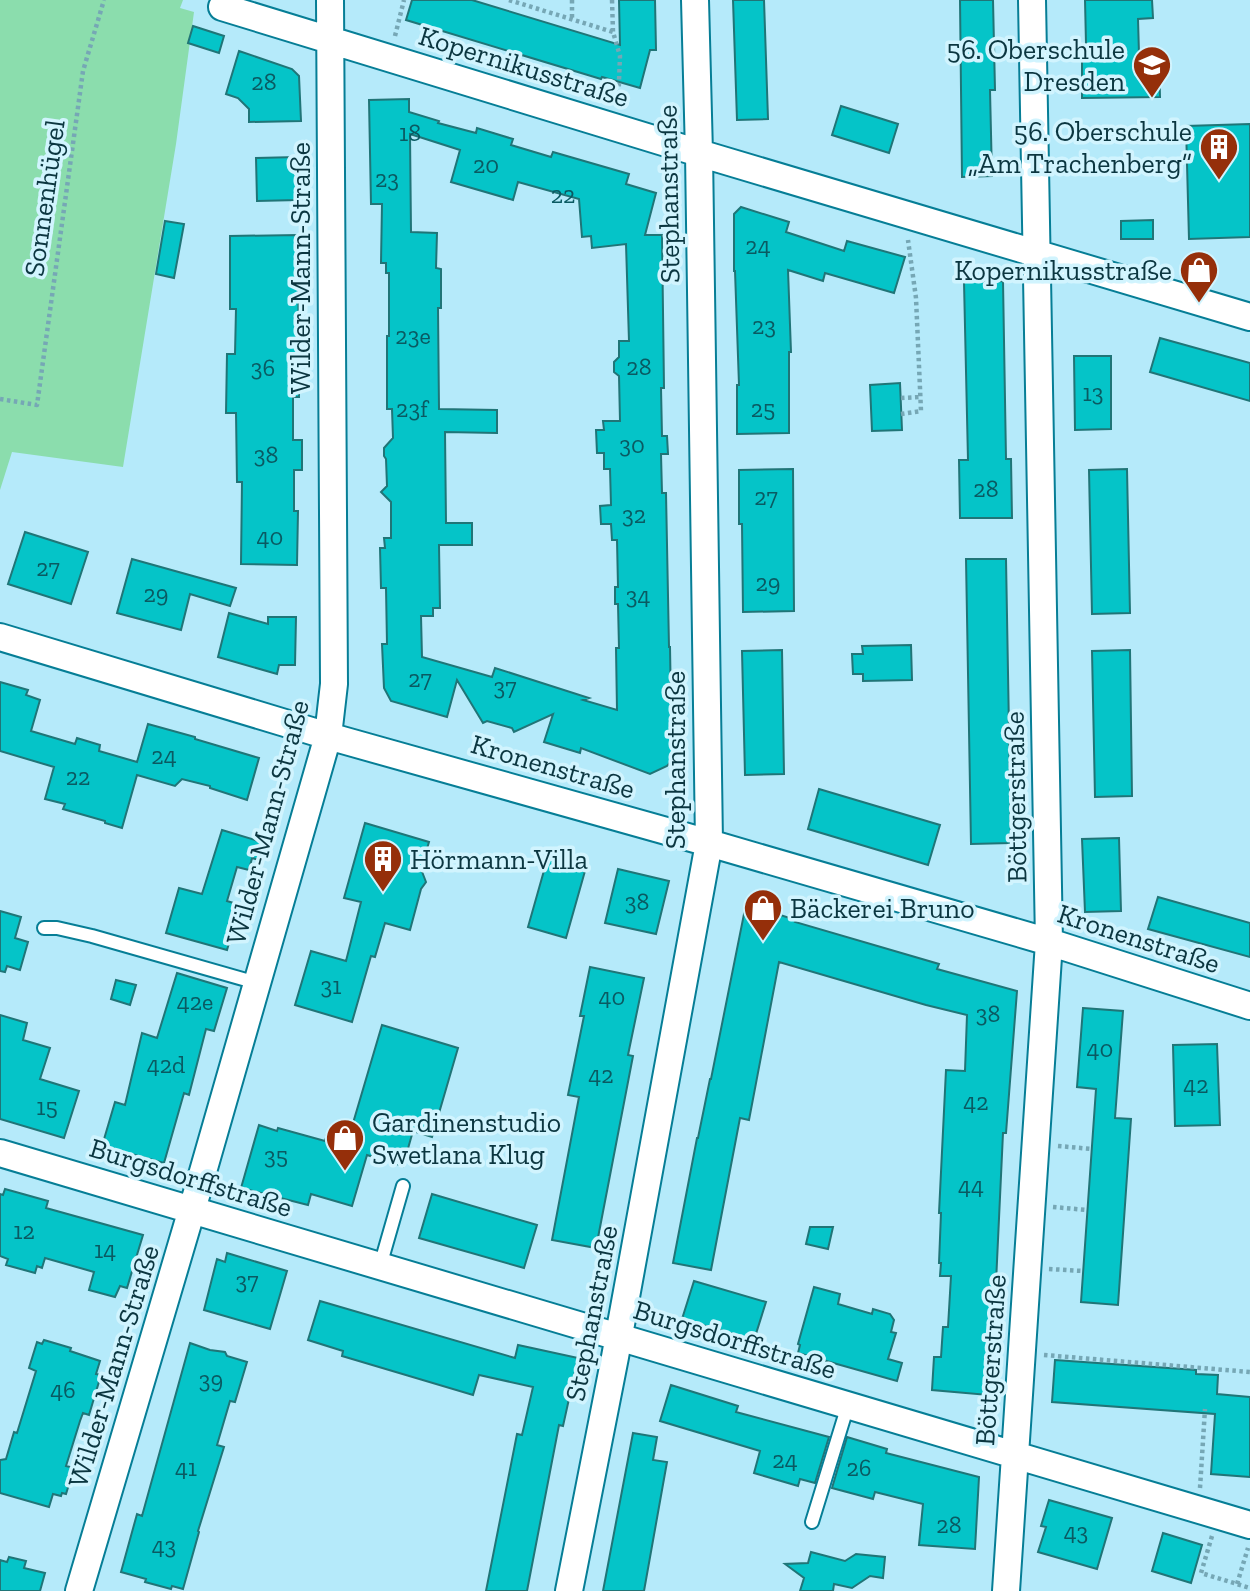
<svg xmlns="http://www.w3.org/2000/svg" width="1250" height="1591" font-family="'Zilla Slab',serif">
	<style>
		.green { fill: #8bddad }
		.building { fill: #05c4c8; stroke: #207577; stroke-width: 2; fill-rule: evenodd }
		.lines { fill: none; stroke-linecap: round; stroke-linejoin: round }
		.service-casing { stroke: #067e96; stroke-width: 16 }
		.minor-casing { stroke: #067e96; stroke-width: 30 }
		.path { stroke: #76a7b5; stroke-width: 4.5; stroke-dasharray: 3.5 3.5; stroke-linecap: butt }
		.service { stroke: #fff; stroke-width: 12 }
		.minor { stroke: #fff; stroke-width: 26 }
		.labels { text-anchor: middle; stroke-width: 7; stroke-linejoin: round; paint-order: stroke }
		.number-label { font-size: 24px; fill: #0a5a62 }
		.poi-label { font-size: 28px; fill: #0b3640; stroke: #d1f4fe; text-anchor: end }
		.street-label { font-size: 28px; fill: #0b3640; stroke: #d1f4fe }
	</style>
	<rect width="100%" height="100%" fill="#b5eafa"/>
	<!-- green -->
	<path class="green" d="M0 0H183L180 8 194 12 176 144 123 467 12 452 0 490Z"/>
	<!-- building -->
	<path class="building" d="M412 0H472L620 45 619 0H655L656 50H650L640 88 602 77 601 79 406 20Z
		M733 0H764L768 119 737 120Z
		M960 0H993L995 90H990L992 176 962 177Z
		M1085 0H1152L1153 18 1138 19 1139 54H1159L1160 97 1082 98V55H1083V44H1086Z
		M193 26 224 36 219 53 188 43Z
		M239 51 292 69 299 76 301 121 249 122V109L238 98 226 94Z
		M409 99V112L439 121 438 123 476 133 477 128 513 139 511 145 551 157 553 152 629 174 626 184 656 193 645 235H662L664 388H661L662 436H667L668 454H661L662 493H666L669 647H670L671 705 675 757 667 766 650 774 581 748 580 753 544 742 553 714 514 732 512 728 487 721 483 723 457 680 447 717 391 701 384 688 382 644H387L386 588H381L380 548H385L384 538H391V502L381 492 387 486 386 459 384 456V448L393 438 392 409H387V336H389V273H386V263H381L382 204H371L369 100ZM410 134 460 150 451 182 513 200 518 182 579 199 582 237 591 236 592 248 626 244 629 341H619V357L614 362V372L619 376 620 421H603L604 430H596L597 453H604V469H610L611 505 600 506 601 524H611L612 540H617L618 587H615V604H618L619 648H616L617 710 583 700 589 698 495 668 492 677 422 657 421 616H433V608H440L439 545H472V523H446L445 432 497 433V410L439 409 438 308H441V269L436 268 437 233 411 232Z
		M841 106 898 124 889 153 832 135Z
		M1250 124V237L1189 239 1186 126Z
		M297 157 298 200 257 201 256 158Z
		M741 207 789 222 786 232 844 251 847 241 905 257 894 293 825 273 823 281 788 270 791 352H789V433L737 434V385H739L735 271H734V214Z
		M1153 220V239H1121V221Z
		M165 221 184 224 174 278 156 274Z
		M298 235 299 397H293V440H302V470H294V511H298L297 565 241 564 242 482H237L236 413H226L227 354H235L236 309H230V236Z
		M1003 281 1006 459H1011L1012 518H960L959 460H968L964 282Z
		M1160 338 1250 363V401L1150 372Z
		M1074 356H1111V429L1075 430Z
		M900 383 902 430 872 431 870 385Z
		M793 469 794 611 743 612 742 524H739V470Z
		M1127 469 1130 613 1092 614 1089 470Z
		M25 532 88 552 71 604 8 584Z
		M132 559 236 588 230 606 190 594 181 630 117 613Z
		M966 559H1006L1011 843 971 844Z
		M229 613 268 624V617H296L295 665H279L277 674 218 657Z
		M911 645 912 680 863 681V674H853L852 654H863L862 646Z
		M782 650 784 774 745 775 742 651Z
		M1130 650 1132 796 1095 797 1092 651Z
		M0 682 28 690 26 695 40 700 31 731 75 744 77 738 100 745 99 751 137 762 148 724 195 737V739L259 758 247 800 210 788V786L182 779 175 786 137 775 122 828 105 823V821L63 809 65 804 45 799 54 767 0 751Z
		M819 789 940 825 928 865 808 829Z
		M365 823 429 842 421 869 426 882 421 889 410 930 385 923 375 957 371 956 352 1022 295 1005 311 951 346 961 361 902 344 898Z
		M222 830 265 843 259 860 252 858 249 870 237 867 227 901 240 905 227 950 166 933 179 888 202 894Z
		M1119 838 1121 911 1085 912 1082 839Z
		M549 853 587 864 566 938 528 927Z
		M618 869 669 881 656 934 605 923Z
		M1158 897 1250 923V957L1148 929Z
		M746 904 796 920 795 922 939 964 937 969 1017 991 1006 1133H1003L995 1304 988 1395 932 1390 934 1357H941L943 1327H948L951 1276H940L941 1263H939L941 1213H939L946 1070 965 1071 967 1015 926 1005 779 962 749 1120 740 1118 711 1270 673 1263 697 1138H698L710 1079H711Z
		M0 911 21 917 15 938 28 942 20 970 7 966 5 972 0 971Z
		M590 967 644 978 628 1055 633 1056 596 1248 552 1240 579 1097 568 1095 584 1016H580Z
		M177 973 227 988 214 1031 206 1029 189 1095 184 1093 164 1163 102 1146 115 1102 125 1105 142 1033 157 1038Z
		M116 980 136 985 130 1005 111 999Z
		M1083 1008 1123 1011 1115 1118 1131 1119 1118 1305 1081 1302 1096 1089 1077 1087Z
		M0 1015 27 1023 23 1040 50 1048 40 1079 79 1091 64 1138 0 1119Z
		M382 1025 458 1048 432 1137 413 1131 403 1166 367 1155 352 1206 311 1194 308 1205 241 1188 259 1125 277 1131 278 1128 325 1141 327 1134 348 1140Z
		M1217 1044 1220 1125 1175 1126 1173 1045Z
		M5 1189 48 1201 46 1208 143 1235 127 1288 120 1286 115 1297 89 1290 94 1272 45 1258 42 1268 37 1266 35 1273 6 1265 8 1259 0 1256V1194L3 1195Z
		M432 1194 537 1225 524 1268 419 1238Z
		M810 1227H833L828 1249 806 1244Z
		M227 1253 287 1271 270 1329 204 1310 217 1259 225 1262Z
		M694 1281 766 1302 754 1340 682 1319Z
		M814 1287 840 1294 838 1304 872 1314 873 1309 890 1314 894 1320 891 1332 896 1333 888 1359 902 1363 897 1381 798 1353 800 1345 798 1344Z
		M320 1301 515 1358 518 1345 578 1358 563 1426 559 1425 527 1591H486L517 1434 522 1435 533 1387 479 1375 473 1395 342 1356 343 1351 308 1340Z
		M44 1340 71 1348 70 1351 100 1361 96 1374 101 1375 89 1415 83 1413 80 1421 66 1466 74 1468 66 1494 62 1493 61 1496 53 1494 49 1507 0 1493V1460L6 1459 14 1432 17 1433 36 1371 29 1368 37 1342 42 1344Z
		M190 1343 210 1350 225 1352 227 1356 247 1362 235 1402 230 1401 217 1445 224 1447 198 1531 199 1532 183 1589 172 1586 171 1589 145 1582 146 1579 121 1572 137 1514 142 1516Z
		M1055 1360 1196 1370V1374L1218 1375 1217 1394 1250 1397V1477L1211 1474 1215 1414 1052 1402Z
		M671 1385 738 1406 736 1412 829 1437 815 1483 800 1479 798 1486 754 1473 760 1451 660 1421Z
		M633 1433 657 1437 653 1460 667 1462 644 1591H603Z
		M847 1437 887 1449 886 1453 979 1477 975 1549 919 1545 923 1504 875 1492 873 1499 832 1488Z
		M1049 1500 1112 1518 1097 1569 1038 1552 1046 1527 1041 1526Z
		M1163 1533 1202 1545 1191 1583 1152 1571Z
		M811 1552 845 1561 856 1554 885 1557 883 1578 870 1576 852 1588 834 1584 833 1591H800L804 1578 785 1564 808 1563Z
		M9 1557 26 1561 24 1568 45 1573 40 1591H0V1560L7 1562Z"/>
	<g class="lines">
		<!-- service casing -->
		<g class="service-casing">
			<path id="service" d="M44 928H57L92 936 257 983
				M380 1266 403 1186
				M812 1522 848 1405"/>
		</g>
		<!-- minor casing -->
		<g class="minor-casing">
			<path id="minor" d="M222 7 699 153 1250 317
				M0 637 328 736 709 843 1049 942 1250 1006
				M0 1153 1250 1525
				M79 1591 198 1189 328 736 334 684 330 0
				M569 1591 615 1357 709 843 699 153 695 0
				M1006 1591 1049 942 1032 0"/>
		</g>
		<!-- path -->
		<path class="path" d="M509 0 613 32
			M572 0V20
			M612 0 613 32 620 56 618 106
			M395 36 404 0
			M901 398 920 397
			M0 399 37 405 83 71 104 0
			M901 414 921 411 916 298 908 240
			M1058 1146 1092 1149
			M1053 1207 1087 1210
			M1049 1269 1083 1271
			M1044 1355 1250 1372
			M1200 1488 1205 1409
			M1212 1536 1201 1573 1250 1588
			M1237 1584 1248 1548"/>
		<!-- service -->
		<use href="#service" class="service"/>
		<!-- minor -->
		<use href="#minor" class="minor"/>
	</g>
	<!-- icons -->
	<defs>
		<g id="school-pin" transform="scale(2.0125)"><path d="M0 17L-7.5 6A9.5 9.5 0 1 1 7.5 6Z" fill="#952f0a" stroke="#d1f4fe"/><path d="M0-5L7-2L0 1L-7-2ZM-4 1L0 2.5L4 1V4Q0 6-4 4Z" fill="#fff"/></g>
		<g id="building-pin" transform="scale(2.0125)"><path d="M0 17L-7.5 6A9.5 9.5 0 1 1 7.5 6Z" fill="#952f0a" stroke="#d1f4fe"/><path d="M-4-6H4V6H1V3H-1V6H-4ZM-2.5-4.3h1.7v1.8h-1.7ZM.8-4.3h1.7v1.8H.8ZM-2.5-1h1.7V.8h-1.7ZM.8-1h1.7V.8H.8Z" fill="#fff"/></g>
		<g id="shop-pin" transform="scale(2.0125)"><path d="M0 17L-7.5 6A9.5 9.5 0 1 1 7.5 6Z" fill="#952f0a" stroke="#d1f4fe"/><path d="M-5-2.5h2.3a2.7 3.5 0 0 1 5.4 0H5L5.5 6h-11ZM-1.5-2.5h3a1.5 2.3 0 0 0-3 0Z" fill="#fff"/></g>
	</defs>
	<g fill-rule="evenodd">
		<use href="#school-pin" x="1152" y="65"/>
		<use href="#building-pin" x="1219" y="147"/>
		<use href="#shop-pin" x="1199" y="270"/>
		<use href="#building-pin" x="383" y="859"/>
		<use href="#shop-pin" x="763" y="908"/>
		<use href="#shop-pin" x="345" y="1138"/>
	</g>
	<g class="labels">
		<!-- number labels -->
		<g class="number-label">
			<text x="264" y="90">28</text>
			<text x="410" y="141">18</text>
			<text x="486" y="173">20</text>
			<text x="387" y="187">23</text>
			<text x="563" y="203">22</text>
			<text x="758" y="254">24</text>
			<text x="764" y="334">23</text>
			<text x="413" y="344">23e</text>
			<text x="639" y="375">28</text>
			<text x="263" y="376">36</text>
			<text x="1093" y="401">13</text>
			<text x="412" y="417">23f</text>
			<text x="763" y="417">25</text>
			<text x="632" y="453">30</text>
			<text x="266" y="463">38</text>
			<text x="986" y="497">28</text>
			<text x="766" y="505">27</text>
			<text x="634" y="523">32</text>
			<text x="270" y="545">40</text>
			<text x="48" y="576">27</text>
			<text x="768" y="591">29</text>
			<text x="156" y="602">29</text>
			<text x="638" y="604">34</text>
			<text x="420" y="687">27</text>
			<text x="505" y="695">37</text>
			<text x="164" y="764">24</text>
			<text x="78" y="785">22</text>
			<text x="637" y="910">38</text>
			<text x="331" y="994">31</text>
			<text x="612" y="1005">40</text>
			<text x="195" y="1010">42e</text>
			<text x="988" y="1022">38</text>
			<text x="1100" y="1057">40</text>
			<text x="166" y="1073">42d</text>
			<text x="601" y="1083">42</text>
			<text x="1196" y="1093">42</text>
			<text x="976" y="1110">42</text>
			<text x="47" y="1115">15</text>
			<text x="276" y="1164">35</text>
			<text x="971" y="1194">44</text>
			<text x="24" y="1239">12</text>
			<text x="105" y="1258">14</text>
			<text x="247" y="1289">37</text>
			<text x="211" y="1388">39</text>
			<text x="63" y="1398">46</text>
			<text x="785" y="1468">24</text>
			<text x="186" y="1476">41</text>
			<text x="859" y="1476">26</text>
			<text x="949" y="1533">28</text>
			<text x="1076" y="1540">43</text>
			<text x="164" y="1554">43</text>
		</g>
		<!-- poi labels -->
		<g class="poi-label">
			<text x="1125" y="59">56. Oberschule<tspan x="1125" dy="32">Dresden</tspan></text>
			<text x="1192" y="141">56. Oberschule<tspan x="1192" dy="32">„Am Trachenberg“</tspan></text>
			<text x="1172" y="280">Kopernikusstraße</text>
			<text x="410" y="869" text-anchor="start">Hörmann-Villa</text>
			<text x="790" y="918" text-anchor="start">Bäckerei Bruno</text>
			<text x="372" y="1132" text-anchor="start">Gardinenstudio<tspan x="372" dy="32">Swetlana Klug</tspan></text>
		</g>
		<!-- street labels -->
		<g class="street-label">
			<text transform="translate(524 66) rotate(17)" y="10">Kopernikusstraße</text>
			<text transform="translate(668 194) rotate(-91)" y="10">Stephanstraße</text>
			<text transform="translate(44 198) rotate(-82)" y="10">Sonnenhügel</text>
			<text transform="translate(300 268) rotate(-90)" y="10">Wilder-Mann-Straße</text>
			<text transform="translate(675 760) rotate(-90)" y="10">Stephanstraße</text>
			<text transform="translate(553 766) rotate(16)" y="10">Kronenstraße</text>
			<text transform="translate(1015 797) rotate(-91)" y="10">Böttgerstraße</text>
			<text transform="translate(267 822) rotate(-75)" y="10">Wilder-Mann-Straße</text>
			<text transform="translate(1139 938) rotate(18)" y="10">Kronenstraße</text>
			<text transform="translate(191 1177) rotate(17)" y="10">Burgsdorffstraße</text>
			<text transform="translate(591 1313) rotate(-79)" y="10">Stephanstraße</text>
			<text transform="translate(735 1339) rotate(17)" y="10">Burgsdorffstraße</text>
			<text transform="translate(990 1360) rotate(-86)" y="10">Böttgerstraße</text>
			<text transform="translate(113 1366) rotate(-73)" y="10">Wilder-Mann-Straße</text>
		</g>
	</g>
</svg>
